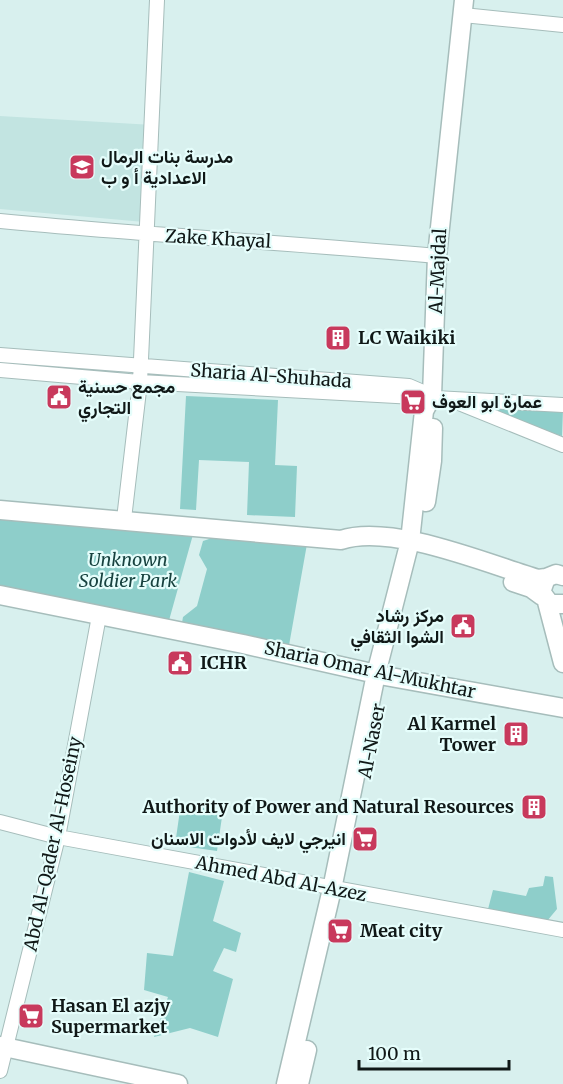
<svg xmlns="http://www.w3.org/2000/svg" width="563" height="1084" font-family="Merriweather,Vazirmatn,serif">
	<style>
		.built { fill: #c2e4e1 }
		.green { fill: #8ececa }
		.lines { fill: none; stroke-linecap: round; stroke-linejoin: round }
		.minor-casing { stroke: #a6bdbb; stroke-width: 16 }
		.major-casing { stroke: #a6bdbb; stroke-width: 21 }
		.minor { stroke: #fff; stroke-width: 14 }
		.major { stroke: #fff; stroke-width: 18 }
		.labels { text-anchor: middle; stroke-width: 4.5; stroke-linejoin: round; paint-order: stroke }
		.poi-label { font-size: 18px; font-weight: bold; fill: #101817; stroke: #e5fdfb; text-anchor: start }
		.street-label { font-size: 18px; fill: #101817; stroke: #e5fdfb }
		.park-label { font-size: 18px; font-style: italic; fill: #17423f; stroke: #e5fdfb }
	</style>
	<rect width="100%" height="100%" fill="#d8f0ee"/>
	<!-- built -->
	<path class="built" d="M0 116 153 125 144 222 0 209Z"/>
	<!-- green -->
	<path class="green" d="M186 396 278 400 275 465 297 466 295 517 247 515 249 462 199 460 196 510 180 509Z
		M476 403 563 409 562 436 477 409Z
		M0 518 194 531 168 624 0 589Z
		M215 537 307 544 288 651 181 628 183 617 197 606 207 569 199 555 203 541Z
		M181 803 223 810 217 851 175 845Z
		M189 872 224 881 213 921 241 933 236 952 224 948 213 971 233 979 218 1037 190 1028 154 1037 168 997 144 990 147 953 173 956Z
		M545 876 553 877 557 909 547 921 487 913 493 890 526 896 529 888 543 886Z"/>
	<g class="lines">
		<!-- minor casing -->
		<g class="minor-casing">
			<path id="minor" d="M463 15 563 25
				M0 221C146 235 291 243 437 256
				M0 355 409 386 430 395
				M0 370 140 382 563 405
				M459 403 563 445
				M124 519 140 382 157 0
				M0 822 58 837 563 930
				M0 1071 58 837 99 616"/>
		</g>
		<!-- major casing -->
		<g class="major-casing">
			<path id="major" d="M426 502 432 461 433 428
				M0 510 341 540C391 523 488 564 538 579L546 578
				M563 576 556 574 546 578 541 592 550 604H563
				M513 582 531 588 542 596
				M0 595 243 644 385 676 563 708
				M547 602 563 663
				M0 1046 178 1084
				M286 1084 332 889 376 674 410 541 424 411 432 396 437 256 464 0
				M299 1084 307 1050"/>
		</g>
		<!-- minor -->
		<use href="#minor" class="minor"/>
		<!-- major -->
		<use href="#major" class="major"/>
	</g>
	<!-- icons -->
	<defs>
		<g id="school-square" transform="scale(1.35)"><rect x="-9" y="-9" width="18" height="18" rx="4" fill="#c8395c" stroke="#e5fdfb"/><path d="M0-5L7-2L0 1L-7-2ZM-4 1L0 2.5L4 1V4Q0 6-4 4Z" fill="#fff"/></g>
		<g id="building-square" transform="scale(1.35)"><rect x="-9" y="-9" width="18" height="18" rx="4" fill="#c8395c" stroke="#e5fdfb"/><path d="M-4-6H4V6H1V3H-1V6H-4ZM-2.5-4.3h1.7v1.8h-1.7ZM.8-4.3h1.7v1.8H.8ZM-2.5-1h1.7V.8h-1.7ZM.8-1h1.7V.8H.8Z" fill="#fff"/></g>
		<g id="civic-square" transform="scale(1.35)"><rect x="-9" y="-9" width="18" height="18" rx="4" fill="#c8395c" stroke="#e5fdfb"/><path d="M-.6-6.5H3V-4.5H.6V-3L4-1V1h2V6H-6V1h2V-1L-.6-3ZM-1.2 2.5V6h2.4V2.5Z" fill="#fff"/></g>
		<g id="supermarket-square" transform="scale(1.35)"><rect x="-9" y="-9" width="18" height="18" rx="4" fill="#c8395c" stroke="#e5fdfb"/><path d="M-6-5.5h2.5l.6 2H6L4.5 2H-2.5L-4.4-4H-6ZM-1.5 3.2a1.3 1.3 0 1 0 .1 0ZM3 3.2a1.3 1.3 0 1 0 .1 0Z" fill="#fff"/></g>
	</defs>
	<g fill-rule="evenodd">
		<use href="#school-square" x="82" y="167"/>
		<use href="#building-square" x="338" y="338"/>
		<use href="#civic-square" x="59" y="397"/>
		<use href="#supermarket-square" x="413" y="402"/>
		<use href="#civic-square" x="463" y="626"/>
		<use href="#civic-square" x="180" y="663"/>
		<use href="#building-square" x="516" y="734"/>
		<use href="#building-square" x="534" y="807"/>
		<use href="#supermarket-square" x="365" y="839"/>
		<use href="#supermarket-square" x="340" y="931"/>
		<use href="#supermarket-square" x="31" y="1016"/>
	</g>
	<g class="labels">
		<!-- poi labels -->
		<g class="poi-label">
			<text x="101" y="163">مدرسة بنات الرمال<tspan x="101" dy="21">الاعدادية أ و ب</tspan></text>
			<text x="358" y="344">LC Waikiki</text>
			<text x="78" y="393">مجمع حسنية<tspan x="78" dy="21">التجاري</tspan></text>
			<text x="432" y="408">عمارة ابو العوف</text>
			<text x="444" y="622" text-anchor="end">مركز رشاد<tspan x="444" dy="21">الشوا الثقافي</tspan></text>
			<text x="200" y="669">ICHR</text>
			<text x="496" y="730" text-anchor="end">Al Karmel<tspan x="496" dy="21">Tower</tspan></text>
			<text x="514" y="813" text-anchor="end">Authority of Power and Natural Resources</text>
			<text x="346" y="845" text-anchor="end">انيرجي لايف لأدوات الاسنان</text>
			<text x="360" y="937">Meat city</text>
			<text x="51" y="1012">Hasan El azjy<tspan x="51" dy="21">Supermarket</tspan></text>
		</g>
		<!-- street labels -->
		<g class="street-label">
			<text transform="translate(218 239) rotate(3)" y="6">Zake Khayal</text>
			<text transform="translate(438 271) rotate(-87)" y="6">Al-Majdal</text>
			<text transform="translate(271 376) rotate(4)" y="6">Sharia Al-Shuhada</text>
			<text transform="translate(370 670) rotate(12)" y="6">Sharia Omar Al-Mukhtar</text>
			<text transform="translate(372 741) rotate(-79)" y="6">Al-Naser</text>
			<text transform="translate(53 844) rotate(-78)" y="6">Abd Al-Qader Al-Hoseiny</text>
			<text transform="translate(281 879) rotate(11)" y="6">Ahmed Abd Al-Azez</text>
		</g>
		<!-- park labels -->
		<g class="park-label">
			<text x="128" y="566">Unknown<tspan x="128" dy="21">Soldier Park</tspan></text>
		</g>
	</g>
	<!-- scale -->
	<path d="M359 1060v9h150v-9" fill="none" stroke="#101817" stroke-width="3"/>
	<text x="368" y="1060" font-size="18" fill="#101817" stroke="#e5fdfb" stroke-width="4.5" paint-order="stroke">100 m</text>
</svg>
